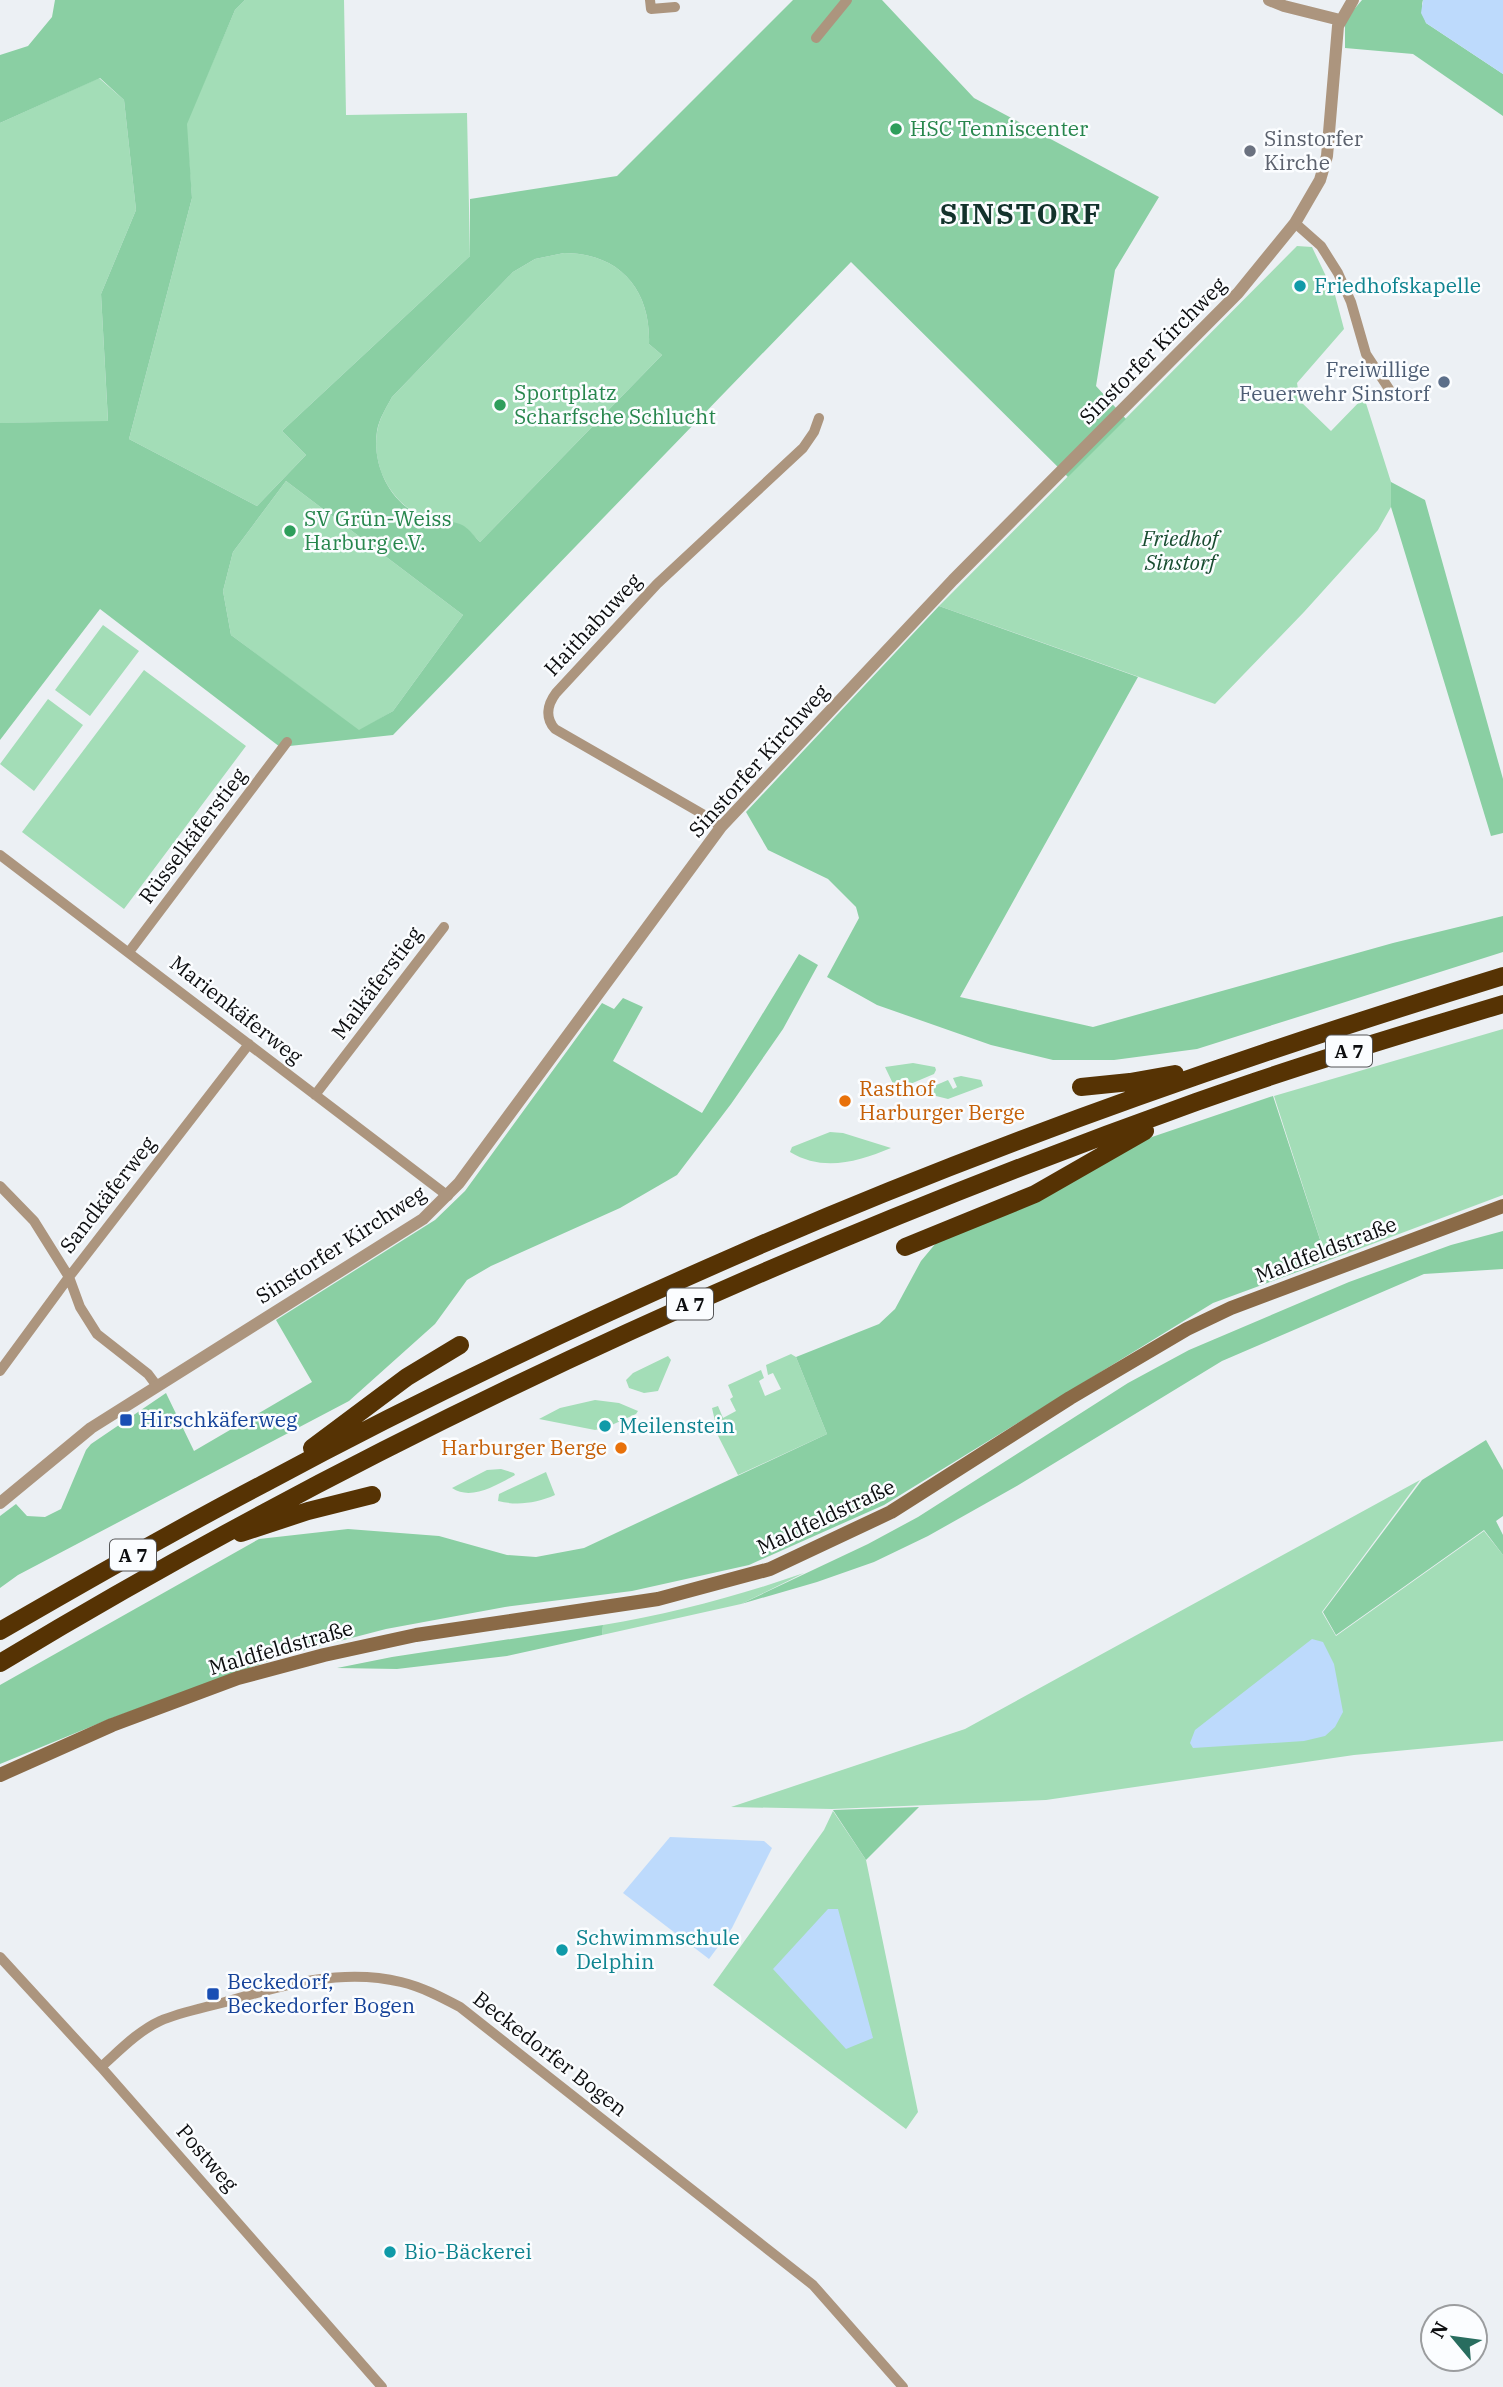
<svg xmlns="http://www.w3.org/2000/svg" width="1503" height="2387" font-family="'IBM Plex Serif',serif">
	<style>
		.green { fill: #a3ddb7 }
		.forest { fill: #8acfa3; fill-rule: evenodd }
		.water { fill: #bddafc }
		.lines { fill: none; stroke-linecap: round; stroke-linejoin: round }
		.minor { stroke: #ac957e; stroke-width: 10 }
		.tertiary { stroke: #ac957e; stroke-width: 12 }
		.secondary { stroke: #8a6a47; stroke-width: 14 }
		.motorway { stroke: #563304; stroke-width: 18 }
		.leisure-dot { fill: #2e9e5b; stroke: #fbfdff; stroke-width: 2.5 }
		.worship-dot { fill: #6b7280; stroke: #fbfdff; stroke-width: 2.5 }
		.culture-dot { fill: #0f9aa8; stroke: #fbfdff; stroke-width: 2.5 }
		.service-dot { fill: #5c6f8a; stroke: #fbfdff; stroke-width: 2.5 }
		.food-dot { fill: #e8710a; stroke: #fbfdff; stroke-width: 2.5 }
		.transit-dot { fill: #1a4fb4; stroke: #fbfdff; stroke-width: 2.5 }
		.labels { text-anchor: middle; stroke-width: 5; stroke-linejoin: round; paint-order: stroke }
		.shield { fill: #fbfdff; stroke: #545557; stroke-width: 2 }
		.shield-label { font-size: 19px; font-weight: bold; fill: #0c0d0f }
		.leisure-label { font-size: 21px; fill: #27864d; stroke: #fbfdff; text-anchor: start }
		.worship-label { font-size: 21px; fill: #5b616d; stroke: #fbfdff; text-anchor: start }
		.culture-label { font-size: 21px; fill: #0d838f; stroke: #fbfdff; text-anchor: start }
		.street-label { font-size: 21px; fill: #0c0d0f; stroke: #fbfdff }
		.service-label { font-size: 21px; fill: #4e5e75; stroke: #fbfdff; text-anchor: end }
		.park-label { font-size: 21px; font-style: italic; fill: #184c30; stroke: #fbfdff }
		.food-label { font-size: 21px; fill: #c56008; stroke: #fbfdff; text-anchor: start }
		.transit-label { font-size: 21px; fill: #164399; stroke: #fbfdff; text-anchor: start }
		.district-label { font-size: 28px; font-weight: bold; letter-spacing: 2px; fill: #12322b; stroke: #fbfdff }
	</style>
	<rect width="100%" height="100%" fill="#ecf0f4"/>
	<!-- green -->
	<path class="green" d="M245 0H344L346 115 467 113 470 256 282 431 306 455 257 506 129 439 192 198 186 124 235 10Z
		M99 78 124 100 136 210 101 294 108 422 0 423V123Z
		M1297 246 1312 247 1335 295 1344 329 1297 383 1300 401 1331 431 1364 397 1391 482V507L1378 530 1304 612 1215 704 939 606Z
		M564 253C620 253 651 290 649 344L662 355 480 542C475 537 470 531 464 527 456 521 431 521 418 514 388 499 372 463 377 432 379 419 386 408 392 397L513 272 535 259Z
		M286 481 463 615 393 711 359 731 231 635 223 591 233 552Z
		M103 625 139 651 90 716 55 690Z
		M144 670 246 746 124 909 22 832Z
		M48 699 83 725 34 791 0 764Z
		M1503 1029V1195L1327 1261 1274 1096Z
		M913 1063 935 1067 936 1070 934 1074 896 1090 885 1067Z
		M961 1076 981 1080 983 1086 948 1099 920 1092 948 1080 953 1089 957 1087 953 1078Z
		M830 1132 843 1133 891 1148C857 1162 823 1172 790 1152L792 1147Z
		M791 1354 796 1357 827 1434 738 1475 712 1424 715 1421 712 1408 718 1406 723 1418 736 1411 730 1399 733 1397 728 1385 761 1370 764 1378 759 1381 765 1396 781 1389 773 1373 768 1375 766 1365Z
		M668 1356 671 1360 658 1391 644 1393 629 1388 626 1380 633 1373Z
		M595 1400 619 1403 638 1411 636 1414 605 1428 595 1430 539 1419 560 1408Z
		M501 1469 514 1473 515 1475C497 1485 471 1501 452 1488L487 1470Z
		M546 1472 555 1495C537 1503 517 1506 498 1501L499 1494Z
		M1420 1480 1322 1612 1336 1636 1484 1531 1503 1555V1741L1354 1755 1046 1800 832 1809 731 1807 965 1729Z
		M804 1573 741 1604 602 1635 603 1625C671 1614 738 1596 804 1573Z
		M833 1811 866 1860 918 2112 906 2129 713 1985 824 1830Z"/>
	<!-- forest -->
	<path class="forest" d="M55 0H245L235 10 187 124 192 198 129 439 257 506 306 455 282 431 470 256V199L617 176 793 0H882L974 98 1159 197 1115 270 1096 386 1126 419 1068 477 851 262 393 735 280 747 100 609 0 740V423L108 421 101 294 136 210 124 100 100 78 0 123V55L28 46 52 17ZM564 253C620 253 651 290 649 344L662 355 480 542C475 537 470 530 464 526 455 520 431 521 417 514 388 499 372 463 377 431 379 419 386 408 392 397L513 272 535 259ZM286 481 463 615 393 711 359 730 231 635 223 591 233 552Z
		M1362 0H1423L1422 4 1426 23 1503 74V116L1413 54 1345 48V20Z
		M1391 482 1425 500 1503 779V833L1491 836 1391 507Z
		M939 606 1138 677 960 997 1093 1027 1393 943 1503 916V952L1197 1049 1114 1060H1053L991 1045 877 1005 827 977 859 918 856 907 828 879 768 850 746 812Z
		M799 954 818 965 783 1029 731 1104 677 1175 620 1208 491 1266 467 1280 435 1324 349 1401 18 1575 0 1588V1516L16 1504 27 1516 45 1517 61 1509 86 1450 91 1444 166 1393 194 1451 312 1382 276 1320 435 1220 465 1191 602 1003 614 1009 623 998 643 1007 613 1061 702 1113Z
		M1273 1096 1327 1261 1213 1303 884 1505 749 1565 632 1591 505 1607 386 1629 282 1656 112 1718 0 1764V1685L259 1539 348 1529 439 1536 507 1555 536 1557 584 1548 827 1434 796 1357 879 1324 895 1309 921 1261 936 1243 1149 1138Z
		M1503 1231V1269L1424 1274 1222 1361 1015 1487 928 1536 874 1562 817 1582 741 1604 868 1544 918 1517 1128 1383 1189 1350 1349 1282 1451 1245Z
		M1486 1440 1503 1470V1516L1496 1521 1503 1535V1555L1484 1530 1336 1635 1323 1612 1422 1480Z
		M603 1625 602 1635 507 1656 397 1669 337 1668 392 1657Z
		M919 1807 866 1860 833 1810Z"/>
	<!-- water -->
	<path class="water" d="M1423 0H1503V74L1426 23 1421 13Z
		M1312 1639 1323 1642 1334 1664 1343 1712 1335 1727 1325 1736 1304 1741 1193 1748 1190 1743 1195 1730Z
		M670 1837 764 1841 772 1848 732 1928 709 1959 623 1893Z
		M828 1909H838L873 2038 846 2049 773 1969Z"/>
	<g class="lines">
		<!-- minor -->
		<path class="minor" d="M650 0 651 9 675 7
			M816 38 847 0
			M1295 223 1321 246 1338 273 1351 302 1366 354 1389 389
			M721 827 706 816 555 729C545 718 547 705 556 693L657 584 803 448 814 432 819 418
			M0 855 448 1196
			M129 952 287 742
			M315 1095 444 927
			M0 1186 34 1221 69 1277 80 1307 97 1334 148 1374 157 1386
			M0 1371 69 1277 249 1044
			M0 1957 101 2067 382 2387
			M101 2067C119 2051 138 2031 160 2021 183 2011 209 2007 232 2000 286 1984 344 1968 401 1982 422 1987 441 1997 460 2007L813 2285 903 2387"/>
		<!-- tertiary -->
		<path class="tertiary" d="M1269 0 1284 6 1340 20
			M0 1503 91 1428 423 1219 459 1183 721 827 953 580 1238 293 1295 223 1320 180 1327 156 1338 26 1353 0"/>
		<!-- secondary -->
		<path class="secondary" d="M0 1775 112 1725 238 1678 324 1655 416 1635 658 1599 770 1569 891 1512 1070 1398 1187 1329 1231 1308 1503 1206"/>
		<!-- motorway -->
		<path class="motorway" d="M1081 1087 1130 1082 1175 1074
			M905 1247 1035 1194 1145 1131
			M312 1448 407 1377 460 1345
			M241 1533 308 1511 372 1495
			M0 1631C88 1580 177 1529 267 1482 419 1400 577 1325 735 1256 985 1146 1243 1056 1503 976
			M0 1663C378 1435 780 1251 1196 1102 1297 1066 1400 1035 1503 1004"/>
	</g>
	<!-- markers -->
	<g class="leisure-dot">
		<circle cx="896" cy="129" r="7"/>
		<circle cx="500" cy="405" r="7"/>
		<circle cx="290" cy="531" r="7"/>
	</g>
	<circle class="worship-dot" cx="1250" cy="151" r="7"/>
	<g class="culture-dot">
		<circle cx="1300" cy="286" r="7"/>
		<circle cx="605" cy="1426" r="7"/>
		<circle cx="562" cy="1950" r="7"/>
		<circle cx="390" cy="2252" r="7"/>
	</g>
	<circle class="service-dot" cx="1444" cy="382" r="7"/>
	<g class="food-dot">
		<circle cx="845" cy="1101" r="7"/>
		<circle cx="621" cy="1448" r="7"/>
	</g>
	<g class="transit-dot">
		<rect x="119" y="1413" width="14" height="14" rx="3.5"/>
		<rect x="206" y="1987" width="14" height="14" rx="3.5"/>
	</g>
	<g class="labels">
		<!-- shield labels -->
		<g class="shield">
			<rect x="1326" y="1035.5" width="46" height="31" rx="5"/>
			<rect x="667" y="1288.5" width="46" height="31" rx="5"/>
			<rect x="110" y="1539.5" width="46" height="31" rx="5"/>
		</g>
		<g class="shield-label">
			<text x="1349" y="1058">A 7</text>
			<text x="690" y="1311">A 7</text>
			<text x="133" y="1562">A 7</text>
		</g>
		<!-- leisure labels -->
		<g class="leisure-label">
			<text x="910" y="136">HSC Tenniscenter</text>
			<text x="514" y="400">Sportplatz<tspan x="514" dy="24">Scharfsche Schlucht</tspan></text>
			<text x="304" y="526">SV Grün-Weiss<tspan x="304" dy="24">Harburg e.V.</tspan></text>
		</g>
		<!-- worship labels -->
		<g class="worship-label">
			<text x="1264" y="146">Sinstorfer<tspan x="1264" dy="24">Kirche</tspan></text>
		</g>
		<!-- culture labels -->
		<g class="culture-label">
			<text x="1314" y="293">Friedhofskapelle</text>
			<text x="619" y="1433">Meilenstein</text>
			<text x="576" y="1945">Schwimmschule<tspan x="576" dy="24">Delphin</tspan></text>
			<text x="404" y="2259">Bio-Bäckerei</text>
		</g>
		<!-- street labels -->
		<g class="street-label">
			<text transform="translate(1153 351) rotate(-45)" y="7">Sinstorfer Kirchweg</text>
			<text transform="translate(593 625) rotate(-47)" y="7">Haithabuweg</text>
			<text transform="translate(759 761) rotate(-48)" y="7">Sinstorfer Kirchweg</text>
			<text transform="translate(193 836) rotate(-53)" y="7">Rüsselkäferstieg</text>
			<text transform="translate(377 983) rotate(-53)" y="7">Maikäferstieg</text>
			<text transform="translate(236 1010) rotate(38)" y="7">Marienkäferweg</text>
			<text transform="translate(108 1195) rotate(-52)" y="7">Sandkäferweg</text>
			<text transform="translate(341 1245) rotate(-33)" y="7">Sinstorfer Kirchweg</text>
			<text transform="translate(1326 1250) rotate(-21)" y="7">Maldfeldstraße</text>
			<text transform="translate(826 1517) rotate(-25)" y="7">Maldfeldstraße</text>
			<text transform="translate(281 1648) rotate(-16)" y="7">Maldfeldstraße</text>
			<text transform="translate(550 2054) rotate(38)" y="7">Beckedorfer Bogen</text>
			<text transform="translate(207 2158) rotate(49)" y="7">Postweg</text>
		</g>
		<!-- service labels -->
		<g class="service-label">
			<text x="1430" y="377">Freiwillige<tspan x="1430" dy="24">Feuerwehr Sinstorf</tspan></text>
		</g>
		<!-- park labels -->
		<g class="park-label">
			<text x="1180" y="546">Friedhof<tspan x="1180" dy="24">Sinstorf</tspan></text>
		</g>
		<!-- food labels -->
		<g class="food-label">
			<text x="859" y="1096">Rasthof<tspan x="859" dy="24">Harburger Berge</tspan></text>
			<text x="607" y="1455" text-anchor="end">Harburger Berge</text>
		</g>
		<!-- transit labels -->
		<g class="transit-label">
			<text x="140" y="1427">Hirschkäferweg</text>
			<text x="227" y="1989">Beckedorf,<tspan x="227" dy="24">Beckedorfer Bogen</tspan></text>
		</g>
		<!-- district labels -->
		<g class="district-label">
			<text x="1021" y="224">SINSTORF</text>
		</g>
	</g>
	<!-- north arrow -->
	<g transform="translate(1454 2338) rotate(299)"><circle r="33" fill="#fbfdff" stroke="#9b9d9f" stroke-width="2"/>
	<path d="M0-5L12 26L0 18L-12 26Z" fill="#286d5f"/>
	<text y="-10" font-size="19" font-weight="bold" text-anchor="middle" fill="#0c0d0f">N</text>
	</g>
</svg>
